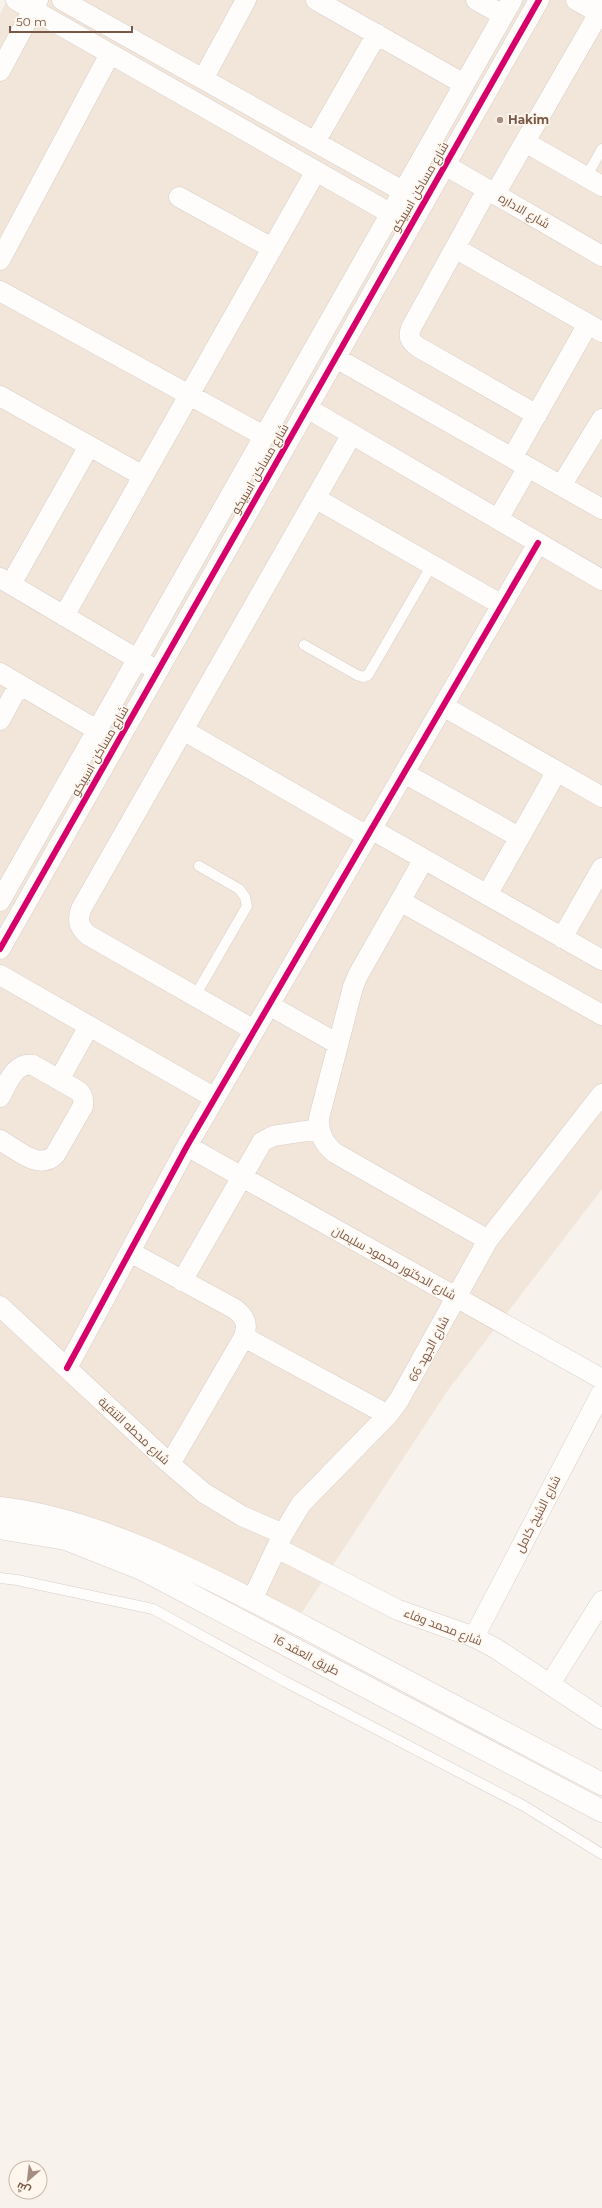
<svg xmlns="http://www.w3.org/2000/svg" width="602" height="2208" font-family="Montserrat,Cairo,sans-serif">
	<style>
		.residential { fill: #f2e5d9 }
		.lines { fill: none; stroke-linecap: round; stroke-linejoin: round }
		.service-casing { stroke: #d7cec8; stroke-width: 11 }
		.minor-casing { stroke: #d7cec8; stroke-width: 21 }
		.tertiary-casing { stroke: #d7cec8; stroke-width: 23 }
		.service { stroke: #fefdfc; stroke-width: 10 }
		.minor { stroke: #fefdfc; stroke-width: 20 }
		.tertiary { stroke: #fefdfc; stroke-width: 22 }
		.cycleway-casing { stroke: #fff7ee; stroke-width: 8 }
		.cycleway { stroke: #d6006c; stroke-width: 6 }
		.poi-dot { fill: #a58e81; stroke: #fff7ee; stroke-width: 1.5 }
		.labels { text-anchor: middle; stroke-width: 3; stroke-linejoin: round; paint-order: stroke }
		.poi-label { font-size: 12px; font-weight: bold; fill: #795848; stroke: #fff7ee; text-anchor: start }
		.street-label { font-size: 12px; fill: #795848; stroke: #fff7ee }
	</style>
	<rect width="100%" height="100%" fill="#f8f2ec"/>
	<!-- residential -->
	<path class="residential" d="M7 0H602V1189L448 1390 289 1632 167 1566 0 1516V14Z"/>
	<g class="lines">
		<!-- service casing -->
		<g class="service-casing">
			<path id="service" d="M586 177 602 149
				M304 645 357 675 363 677 368 675 432 565
				M195 996 247 906 245 897 239 889 199 866
				M0 1578 17 1580 153 1609 284 1681 524 1806 602 1854"/>
		</g>
		<!-- minor casing -->
		<g class="minor-casing">
			<path id="minor" d="M16 0 402 220
				M62 0 415 198
				M316 0 464 84
				M476 0 503 15
				M576 0 599 13
				M0 71 38 0
				M203 79 246 0
				M315 142 377 34
				M525 142 602 186
				M445 165 602 256
				M487 190 411 328C408 337 410 341 418 347L537 415
				M495 194 602 8
				M179 197 272 248
				M455 248 602 332
				M0 260 110 54
				M0 291 264 436
				M336 358 602 509
				M0 396 143 476
				M307 408 602 580
				M512 458 588 324
				M561 486 602 419
				M315 498 502 605
				M498 519 528 467
				M0 578 149 666
				M11 584 89 446
				M64 616 316 171
				M0 673 97 730
				M443 706 602 797
				M0 720 19 685
				M183 730 367 836
				M404 773 519 837
				M371 829 602 960
				M424 859 358 975 353 987 319 1118C319 1134 323 1143 335 1153L488 1240
				M487 895 557 771
				M0 901 512 0
				M400 901 602 1015
				M562 938 602 868
				M0 949 539 0
				M0 975 215 1098
				M269 1005 338 1044
				M254 1030 88 935C79 927 77 921 81 909L352 434
				M59 1080 89 1026
				M0 1097C8 1083 14 1062 33 1065L75 1089C82 1093 84 1097 83 1106L55 1155C39 1171 16 1149 0 1140
				M187 1146 602 1379
				M130 1252 235 1309C246 1318 248 1324 244 1337L170 1464
				M182 1281 262 1142 273 1136 319 1129
				M0 1306 170 1464 204 1493 242 1516 283 1534
				M244 1337 388 1415
				M67 1368 187 1146 538 543
				M277 1548 398 1610 474 1637 495 1648 602 1719
				M252 1600 283 1534 301 1504 388 1415 399 1400 488 1240 602 1094
				M474 1637 602 1392
				M550 1684 602 1601"/>
		</g>
		<!-- tertiary casing -->
		<g class="tertiary-casing">
			<path id="tertiary" d="M0 1508C105 1520 213 1580 306 1628 405 1680 503 1732 602 1784
				M0 1528 66 1539 142 1569 602 1811"/>
		</g>
		<!-- service -->
		<use href="#service" class="service"/>
		<!-- minor -->
		<use href="#minor" class="minor"/>
		<!-- tertiary -->
		<use href="#tertiary" class="tertiary"/>
		<!-- cycleway casing -->
		<g class="cycleway-casing">
			<path id="cycleway" d="M0 949 539 0
				M67 1368 187 1146 538 543"/>
		</g>
		<!-- cycleway -->
		<use href="#cycleway" class="cycleway"/>
	</g>
	<!-- markers -->
	<circle class="poi-dot" cx="500" cy="120" r="4"/>
	<g class="labels">
		<!-- poi labels -->
		<g class="poi-label">
			<text x="508" y="124">Hakim</text>
		</g>
		<!-- street labels -->
		<g class="street-label">
			<text transform="translate(420 187) rotate(-60)" y="4">شارع مساكن اسبيكو</text>
			<text transform="translate(524 211) rotate(30)" y="4">شارع الاداره</text>
			<text transform="translate(260 469) rotate(-60)" y="4">شارع مساكن اسبيكو</text>
			<text transform="translate(100 751) rotate(-60)" y="4">شارع مساكن اسبيكو</text>
			<text transform="translate(394 1263) rotate(29)" y="4">شارع الدكتور محمود سليمان</text>
			<text transform="translate(429 1349) rotate(-62)" y="4">شارع الجهد 66</text>
			<text transform="translate(134 1431) rotate(43)" y="4">شارع محطه التنقية</text>
			<text transform="translate(538 1514) rotate(-63)" y="4">شارع الشيخ كامل</text>
			<text transform="translate(443 1627) rotate(21)" y="4">شارع محمد وفاء</text>
			<text transform="translate(306 1655) rotate(28)" y="4">طريق العقد 16</text>
		</g>
	</g>
	<!-- north arrow -->
	<g transform="translate(28 2180) rotate(208)"><circle r="19" fill="#fff7ee" stroke="#c9b7ac"/>
	<path d="M0-3L7 15L0 10L-7 15Z" fill="#a58e81"/>
	<text y="-6" font-size="11" font-weight="bold" text-anchor="middle" fill="#795848">ش</text>
	</g>
	<!-- scale -->
	<path d="M10 26v6h122v-6" fill="none" stroke="#795848" stroke-width="2"/>
	<text x="16" y="26" font-size="12" fill="#795848" stroke="#fff7ee" stroke-width="3" paint-order="stroke">50 m</text>
</svg>
